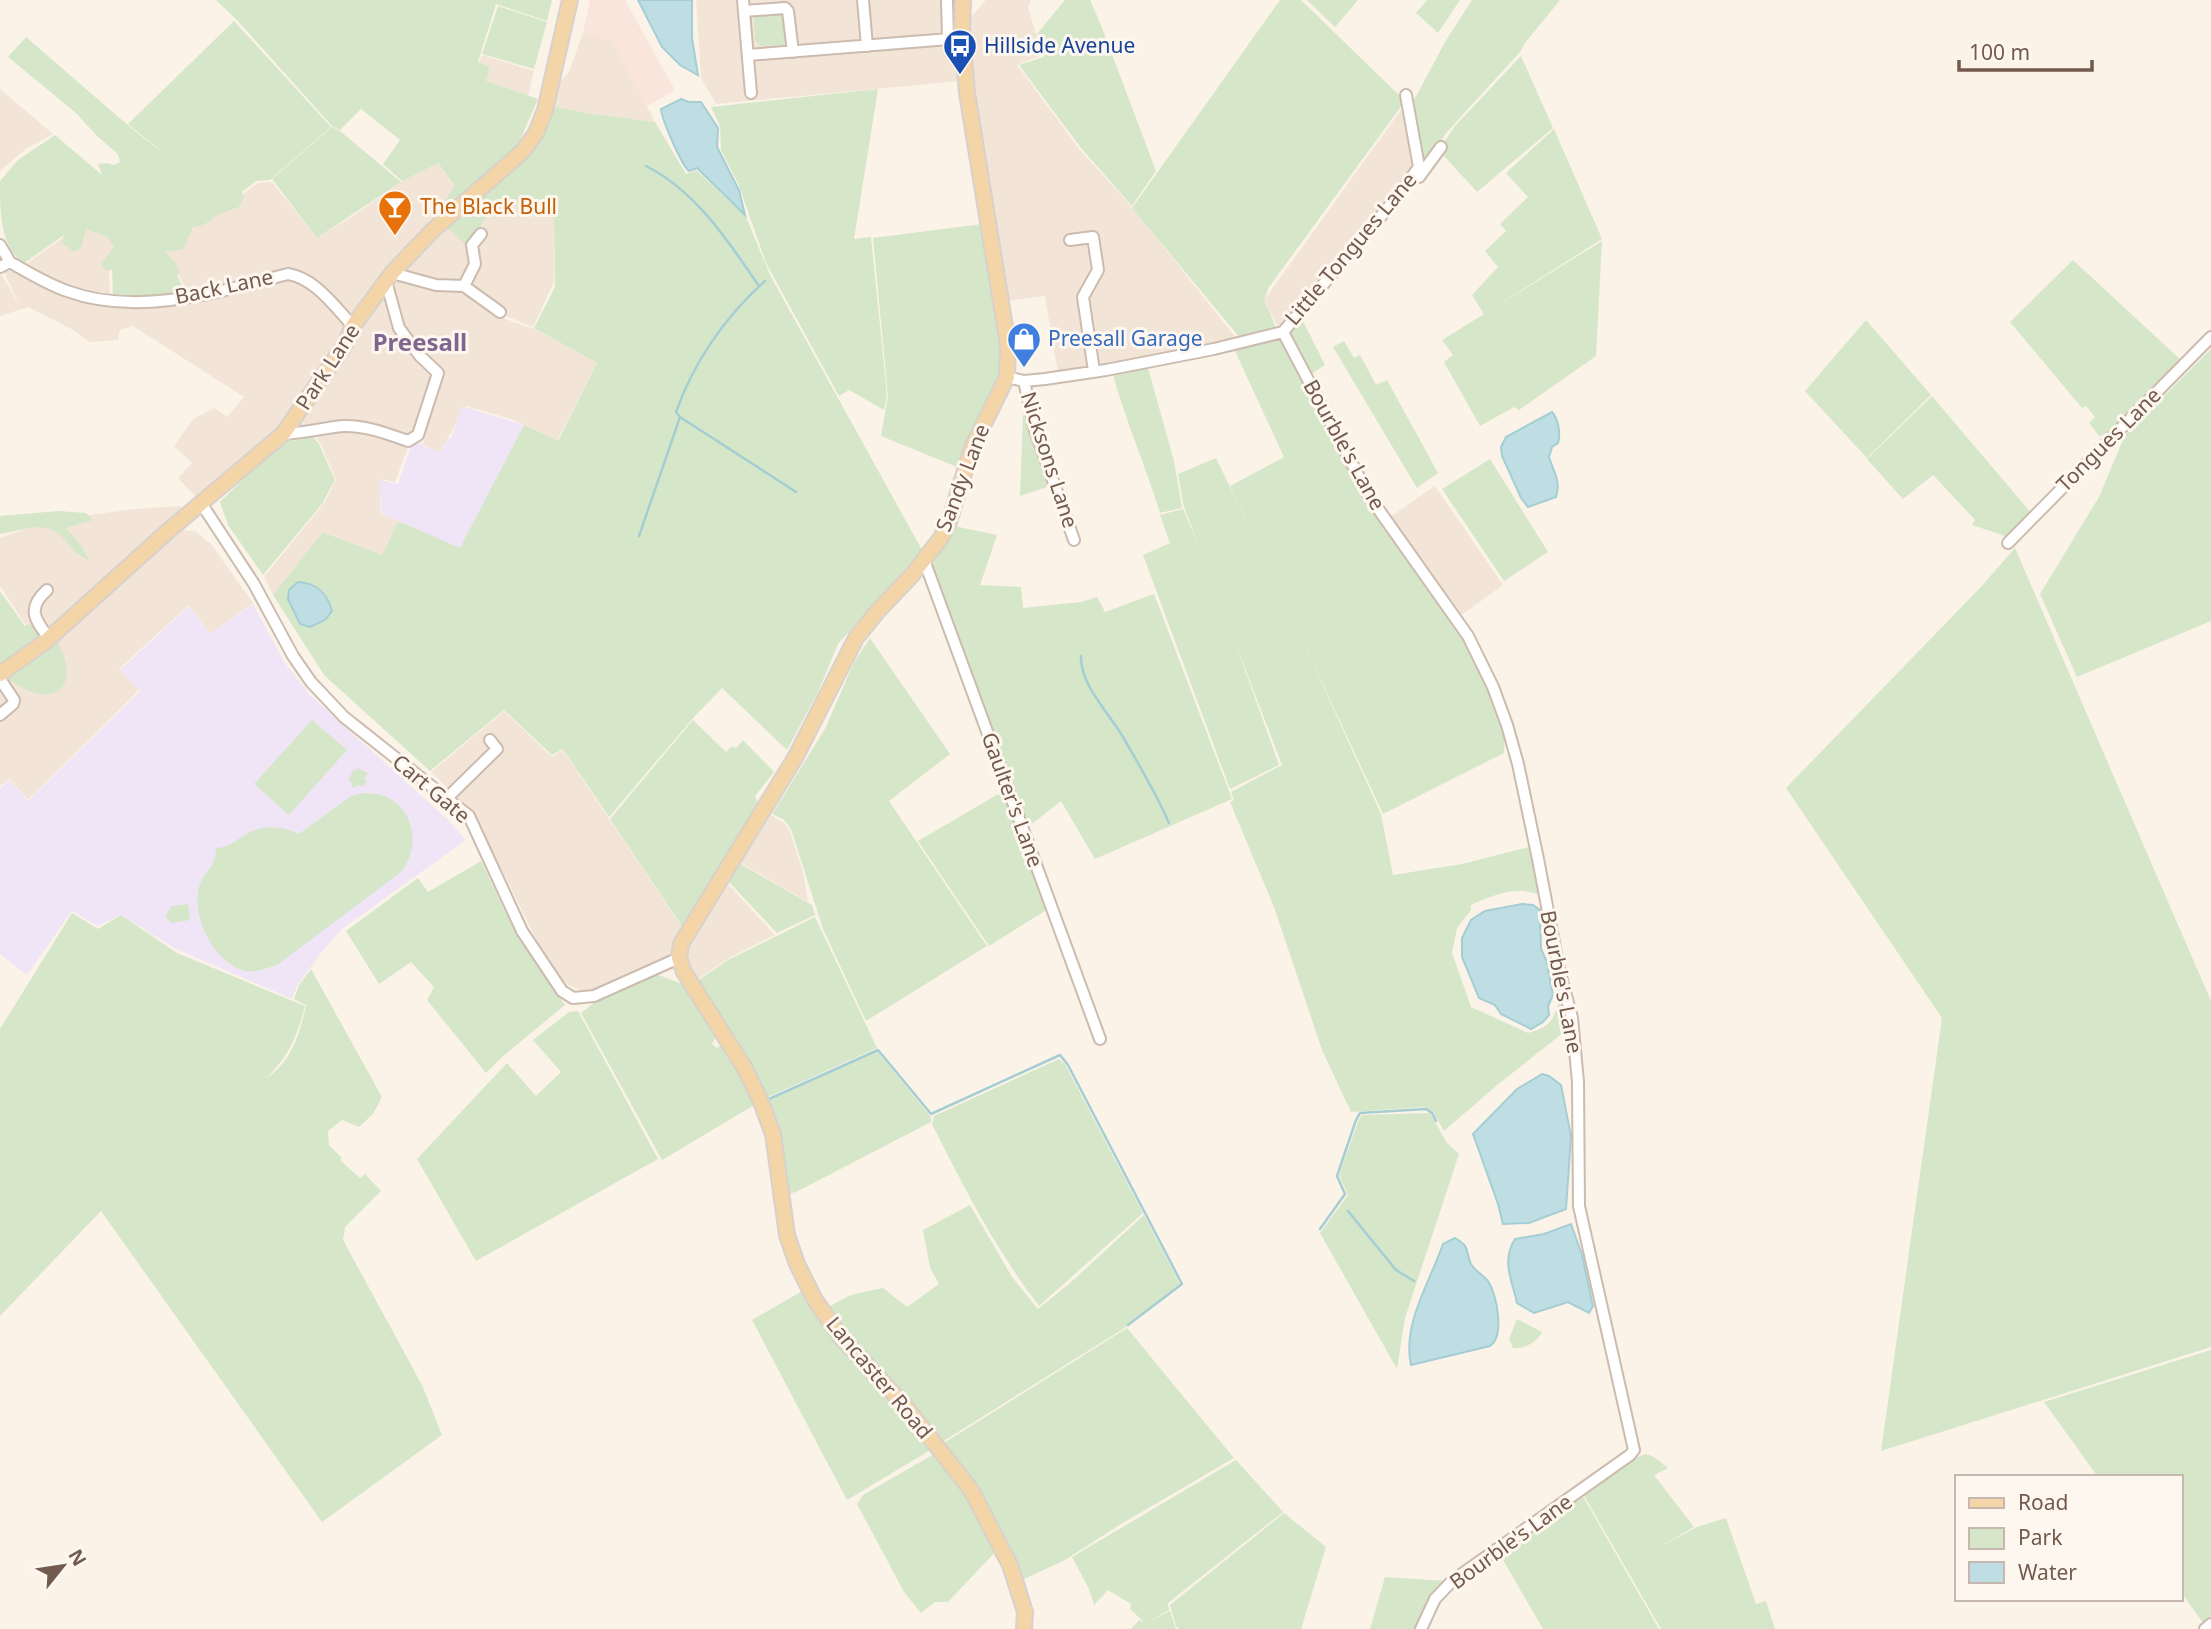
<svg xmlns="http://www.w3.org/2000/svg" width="2211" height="1629" font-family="'Noto Sans',sans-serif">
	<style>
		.residential { fill: #f2e5d7 }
		.commercial { fill: #fae5dd }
		.education { fill: #f0e5f7 }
		.green { fill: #d5e7c8 }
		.water { fill: #bedee3; stroke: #a5ced4; stroke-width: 2 }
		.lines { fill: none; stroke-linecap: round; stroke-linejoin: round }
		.stream { stroke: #a5ced4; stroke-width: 2.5 }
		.minor-casing { stroke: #ccbbaf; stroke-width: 14 }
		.major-casing { stroke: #d8d1cd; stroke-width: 18 }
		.minor { stroke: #fff; stroke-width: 10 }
		.major { stroke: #f3d5a7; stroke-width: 14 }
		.labels { text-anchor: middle; stroke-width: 6; stroke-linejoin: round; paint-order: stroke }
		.transit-label { font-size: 21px; fill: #164399; stroke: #fef7ef; text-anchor: start }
		.food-label { font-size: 21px; fill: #c56008; stroke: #fef7ef; text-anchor: start }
		.street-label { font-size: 21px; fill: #735a4e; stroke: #fef7ef }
		.shop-label { font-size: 21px; fill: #366cbe; stroke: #fef7ef; text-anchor: start }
		.quarter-label { font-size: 24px; font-weight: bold; fill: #80668f; stroke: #fef7ef }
	</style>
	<rect width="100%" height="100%" fill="#fbf3e8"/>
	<!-- residential -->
	<path class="residential" d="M696 0H950V28L960 81 716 104 701 78Z
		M986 0H1031L1028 7 1042 55 1017 65 1080 150 1131 206 1237 339 1151 357 1058 373 1045 296 1007 301 973 94 970 18Z
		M583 33 612 40 619 51 655 122 587 113 552 106 559 83 569 72Z
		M482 55 534 71 528 96 486 81 490 67 479 63Z
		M0 89 53 134 26 149 0 171Z
		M1406 103 1417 166 1280 332 1264 300Z
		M437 162 455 186 445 204 443 214 352 321 291 272 189 293 164 250 258 183 272 182 317 238 353 216 402 181Z
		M502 202 530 204 554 218V282L533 327 506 316 464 284H436L397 273 445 226 467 245 489 214Z
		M85 218 122 245 109 273 110 294 57 283 34 272 26 264 78 227Z
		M15 269 133 306 198 302 288 276 302 280 351 326 332 360 272 437 199 500 178 478 192 463 174 446 193 419 215 408 227 417 244 397 133 326 120 330 118 340 89 342 75 331 28 307 0 316V272L20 306 4 272Z
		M395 276 463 288 505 319 537 330 597 363 557 441 514 420 466 406 440 452 423 445 435 396 442 378 439 370 403 331 389 285Z
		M387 287 397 328 435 375 418 429 411 435 301 429 298 424Z
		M347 430 410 442 395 482 381 479 380 513 398 521 382 555 324 532 273 595 264 577 325 502 336 480 321 444 315 437Z
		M1435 486 1503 585 1463 614 1458 615 1387 519Z
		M180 506 184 509 37 642 0 586V538L50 520 135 509Z
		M180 530 195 531 211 544 253 603 210 634 189 605 119 669 139 690 28 800 10 779 0 786V682Z
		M504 711 552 757 563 750 683 929 671 953 664 958 595 990 581 991 562 982 544 955 473 812 431 772Z
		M771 815 785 824 791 834 803 872 808 902 739 862Z
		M727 883 775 935 731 957 696 980 686 961 687 947Z"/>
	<!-- commercial -->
	<path class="commercial" d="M590 0H625L675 90 647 106 612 41 583 33Z"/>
	<!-- education -->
	<path class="education" d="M462 406 524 425 460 549 381 513 380 480 398 484 412 444H422L425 447 441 452 447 440 451 438Z
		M253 604 285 663 311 696 447 819 466 840 342 929 321 953 297 986 292 999 176 949 121 915 97 926 72 911 27 975 0 954V788L10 780 28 801 140 691 120 670 189 606 210 634Z"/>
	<!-- green -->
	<path class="green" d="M216 0H552L547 21 496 4 478 62 490 67 486 81 538 99 514 154 443 214 448 195 455 186 438 163 402 181 383 164 400 140 361 109 340 130 332 126 237 20Z
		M1065 0H1090L1101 25 1156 171 1132 206 1081 148 1019 65 1044 57 1037 34Z
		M1280 0H1301L1405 101 1269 287 1264 300 1278 332 1240 338 1132 208Z
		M1307 0H1358L1335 27Z
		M1427 0H1460L1438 33 1416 13Z
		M1472 0H1560L1525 43 1520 52 1447 132 1424 166 1414 100 1445 42Z
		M498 6 547 22 534 69 482 54Z
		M780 12 784 14 786 43 784 45 761 46 755 40 754 16Z
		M234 21 331 127 270 180 256 181 242 192 244 198 239 207 219 214 205 224 193 228 183 249 165 252 175 262 179 272 177 276 187 294 146 297 113 295 112 270H105L101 264 114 247 107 237 86 229 81 248 74 252 62 243 64 235 23 264C0 243 0 214 0 181L18 160 55 135 102 175 98 164 107 163 114 165 120 162 118 154 97 136 76 113 8 57 26 37 130 127 176 163 128 124Z
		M1521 56 1553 128 1477 192 1443 155 1448 148 1443 144 1455 126Z
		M878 89 854 239 871 237 887 395 884 410 849 390 839 396 766 263 738 183 721 150 720 126 711 107Z
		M552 106 587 113 655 122 686 174 696 170 746 217 771 277 922 550 838 644 818 692 787 750 722 688 694 717 609 817 563 749 552 755 504 710 430 771 324 675 273 595 323 532 382 555 398 521 460 548 524 425 558 441 597 363 534 328 555 287 554 218 530 204 502 202C485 213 480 232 466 245L445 226 493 183Z
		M332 127 340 131 401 182 317 238 272 179Z
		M1554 129 1602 239 1484 314 1472 295 1498 267 1485 251 1506 231 1500 224 1528 197 1506 173Z
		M982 224 996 301 1000 342 999 372 962 469 881 436 888 396 873 238Z
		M1602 241 1596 356 1519 410 1514 407 1480 426 1444 362 1453 355 1442 340Z
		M2073 260 2183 362 2113 433 2099 436 2089 423 2095 417 2086 406 2082 408 2010 322Z
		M1301 317 1325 365 1308 376 1289 338V331Z
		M1866 320 1931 395 1867 458 1805 391Z
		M1278 339 1283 342 1367 499 1463 631 1491 690 1505 730 1504 753 1383 814 1301 637 1381 814 1393 875 1462 864 1533 846 1542 897C1521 883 1492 896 1471 905V910L1457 928 1452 953 1471 1007 1528 1033C1553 1027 1555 1016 1561 993L1568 1029 1496 1086 1444 1131 1433 1112 1425 1107 1351 1112 1322 1050 1274 907 1230 802 1234 800 1231 792 1282 765 1235 642 1279 765 1230 789 1143 555 1170 543 1160 515 1183 509 1198 544 1184 507 1178 474 1216 458 1254 537 1230 486 1284 457 1234 349Z
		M1344 341 1354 358 1360 355 1376 385 1387 380 1438 473 1417 488 1333 347Z
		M2211 349V621L2077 677 2040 594 2099 497 2125 435Z
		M1148 368 1174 461 1182 508 1160 513C1146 467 1126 422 1113 375Z
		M1932 396 2032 514 2008 537 1972 525 1975 520 1933 475 1903 499 1867 459Z
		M1027 412 1047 487 1020 496 1023 415Z
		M313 437 319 444 335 480 322 504 263 575 228 525 220 502 280 443Z
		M1490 459 1548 552 1504 581 1442 489Z
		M58 511 86 513 93 520 66 528 83 548 89 560C77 556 72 548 64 539 46 518 22 531 0 534V516Z
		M954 526 997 535 980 585 1021 587 1023 608 1081 602 1097 597 1105 612 1154 594 1232 799 1095 859 1061 801 1028 827 931 567 946 543Z
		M2015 548 2211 1001V1347L1881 1451 1942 1018 1786 788 1979 589Z
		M0 591 25 626 34 624 41 640 0 669Z
		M870 638 950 754 889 801 987 946 866 1021 823 929 791 829 783 819 772 814 825 729 854 662Z
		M56 639C85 690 50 713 6 677Z
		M312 720 347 750 289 815 254 784Z
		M693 720 726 752 732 746 736 748 743 740 774 772 755 796 760 807 683 928 610 819Z
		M359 768 360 770 368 773 364 779 367 782 362 787 359 785 352 788 351 781 348 780 353 771Z
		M1007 789 1048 909 989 946 918 841Z
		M364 793C370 794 376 793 381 795 414 805 422 847 401 872L277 965C267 968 255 973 245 971 214 963 191 917 199 887 204 870 216 868 216 848 230 847 233 842 245 835 262 824 281 826 299 834L351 796Z
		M481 861 516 934 565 1005 502 1057 486 1073 427 1000 434 987 411 962 379 984 346 931 418 878 428 892Z
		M739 863 812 905 815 915 777 933 728 881Z
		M188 904 190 920 171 923 165 916 172 906Z
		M72 913 98 929 121 915 177 953 305 1006C296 1039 290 1053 267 1078 292 1061 300 1033 306 1005L294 999 299 985 311 969 382 1097 373 1114 359 1127 342 1120 328 1131 329 1145 342 1158 340 1160 360 1178 365 1174 381 1191 345 1227 343 1240 422 1385 442 1435 322 1522 101 1211 0 1316V1029Z
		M815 917 877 1048 766 1098 697 981 728 960Z
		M656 974 685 985 716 1036 712 1044 717 1048 722 1044 745 1081 756 1104 662 1160 581 1013 596 1001Z
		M578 1011 658 1159 476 1261 417 1159 507 1063 536 1096 561 1072 533 1040 569 1012Z
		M877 1051 931 1117V1122L796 1192 787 1194 780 1134 768 1101Z
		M1059 1059 1065 1064 1143 1213 1039 1306C996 1250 964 1188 932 1124L934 1116Z
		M1430 1113 1447 1143 1459 1154 1405 1318 1397 1369 1320 1233 1348 1195 1339 1175 1359 1119 1362 1115Z
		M970 1205 1012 1277 1038 1309 1069 1284 1144 1215 1180 1284 1123 1329 942 1442 854 1347 826 1308 851 1295 883 1288 907 1307 939 1284 930 1268 923 1230Z
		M804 1290 932 1449 847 1500 752 1320Z
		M1517 1319 1542 1332C1537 1343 1524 1349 1513 1348L1509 1339Z
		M1127 1328 1234 1458 1121 1524 1065 1560 1024 1579 977 1487 944 1443Z
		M2211 1350V1616L2203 1623 2181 1592V1477H2098L2044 1402Z
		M936 1453 959 1483 997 1550 948 1602H935L921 1613 904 1592 857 1504 863 1495Z
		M1646 1454 1654 1457 1668 1468 1654 1475 1694 1527 1654 1550 1697 1527 1726 1518 1756 1604 1766 1601 1775 1629H1661L1582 1492 1629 1460Z
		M1236 1460 1283 1512 1168 1603 1169 1610 1150 1621 1170 1611 1176 1629H1131L1139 1620 1144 1622 1130 1609 1131 1604 1108 1590 1094 1605 1089 1589 1072 1557Z
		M1581 1493 1659 1629H1543L1499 1553Z
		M1284 1513 1326 1547 1301 1629H1179L1176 1626 1170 1605Z
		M1385 1577 1446 1581 1417 1629H1370Z"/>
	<!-- water -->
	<path class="water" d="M638 0H692V38L698 75 680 65 662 47Z
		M681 99 689 102H701L718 128 717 147 739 190 745 215 697 168 689 171C682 166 662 120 661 109Z
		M1552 412C1558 419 1561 433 1558 443L1552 447 1549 457C1554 473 1561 481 1556 497L1528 507 1521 498 1502 456 1501 447 1506 437Z
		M298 582C317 583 327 593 332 611L325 620 310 627 300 624 288 599 289 590Z
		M1522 904 1533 905 1540 910 1541 949 1547 962 1553 995 1548 1006 1549 1015 1543 1022 1531 1029 1501 1014 1495 1005 1479 998 1462 957V938L1471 920 1485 911Z
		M1542 1074 1549 1076 1561 1085 1571 1136 1566 1209 1529 1223 1503 1224 1498 1204 1473 1134 1517 1089Z
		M1571 1224 1582 1255 1593 1306 1589 1313 1568 1302 1534 1313 1517 1303C1512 1280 1501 1261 1515 1239L1544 1234Z
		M1455 1238C1471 1247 1465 1251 1471 1264 1475 1271 1482 1274 1487 1280 1497 1292 1505 1336 1490 1346L1411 1365C1402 1324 1430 1282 1443 1244Z"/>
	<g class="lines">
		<!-- stream -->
		<path class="stream" d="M646 166C696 191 728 241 759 286
			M680 417 796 492
			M639 536 680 417 676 412C694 362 725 317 765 281
			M1081 656C1080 685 1109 713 1123 737 1139 765 1156 793 1169 823
			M769 1099 878 1050 931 1114 1060 1055 1068 1065 1182 1284 1128 1325
			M1348 1211 1396 1270 1414 1281
			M1320 1229 1345 1194 1337 1176 1356 1120 1360 1113 1426 1109 1432 1113 1436 1121"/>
		<!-- minor casing -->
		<g class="minor-casing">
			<path id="minor" d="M743 0 751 93
				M863 0 867 46
				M947 0 948 39
				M744 11 785 8 788 11 793 52
				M748 55 962 38
				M1419 177 1441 147
				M1070 240 1093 237 1098 270 1083 297 1094 371
				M0 245 10 262
				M0 267 10 262C29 273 47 284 67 291 137 317 219 292 288 274 315 278 335 307 353 326
				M392 273 436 285 464 286 500 312
				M464 286 475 264 472 245 481 234
				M1283 332 1369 496 1468 636 1493 687 1507 725 1518 764 1538 859 1559 969 1572 1018 1578 1082 1579 1206 1634 1450 1630 1455 1452 1581 1435 1599 1421 1629
				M1007 377 1024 381 1045 379 1106 370 1214 349 1283 332 1398 196 1419 167 1406 95
				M1024 381 1035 430 1074 540
				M283 434C304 433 323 428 343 426 365 425 388 434 408 441L418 435 438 373 420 356 399 328 386 281
				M201 503 254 584 293 656 311 682 344 717 469 816 522 931 562 991 573 998 594 996 679 958
				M2008 543 2211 337
				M924 560 1100 1039
				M47 590C27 608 34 619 49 638
				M0 679 14 700 13 704 0 715
				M447 798 497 749 490 740
				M2205 1629 2211 1624"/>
		</g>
		<!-- major casing -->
		<g class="major-casing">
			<path id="major" d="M963 0 962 33 967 93 1008 345 1007 377 972 448 949 522 941 538 912 575 877 612 856 638 795 758 681 944 679 958 684 972 744 1067 761 1102 773 1134 787 1235 797 1264 815 1300 840 1336 906 1407 971 1490 1010 1565 1025 1612 1024 1629
				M0 674 45 642 168 531 283 434 344 346 353 326 392 273 433 230 523 151 536 133 545 110 570 0"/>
		</g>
		<!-- minor -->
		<use href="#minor" class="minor"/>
		<!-- major -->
		<use href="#major" class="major"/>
	</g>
	<!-- icons -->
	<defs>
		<g id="bus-pin" transform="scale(1.75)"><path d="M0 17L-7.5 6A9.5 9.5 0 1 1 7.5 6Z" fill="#1a4fb4" stroke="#fef7ef"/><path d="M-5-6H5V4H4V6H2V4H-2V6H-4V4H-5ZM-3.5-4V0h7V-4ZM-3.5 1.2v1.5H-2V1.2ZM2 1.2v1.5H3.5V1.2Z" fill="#fff"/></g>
		<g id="bar-pin" transform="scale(1.75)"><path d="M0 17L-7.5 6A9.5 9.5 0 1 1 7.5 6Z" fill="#e8710a" stroke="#fef7ef"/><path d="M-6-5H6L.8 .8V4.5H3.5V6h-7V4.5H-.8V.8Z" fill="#fff"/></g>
		<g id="shop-pin" transform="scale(1.75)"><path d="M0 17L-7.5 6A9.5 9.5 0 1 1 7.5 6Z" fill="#3f7fe0" stroke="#fef7ef"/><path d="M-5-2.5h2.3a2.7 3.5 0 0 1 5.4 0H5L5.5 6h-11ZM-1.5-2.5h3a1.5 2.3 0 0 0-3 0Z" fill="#fff"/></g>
	</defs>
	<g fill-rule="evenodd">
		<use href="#bus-pin" x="960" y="46"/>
		<use href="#bar-pin" x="395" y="207"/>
		<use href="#shop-pin" x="1024" y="339"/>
	</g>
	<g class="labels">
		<!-- transit labels -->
		<g class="transit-label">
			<text x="984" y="53">Hillside Avenue</text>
		</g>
		<!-- food labels -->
		<g class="food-label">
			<text x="420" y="214">The Black Bull</text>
		</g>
		<!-- street labels -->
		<g class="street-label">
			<text transform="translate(1351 249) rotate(-50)" y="7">Little Tongues Lane</text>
			<text transform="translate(224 287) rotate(-12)" y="7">Back Lane</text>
			<text transform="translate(328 367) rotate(-57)" y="7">Park Lane</text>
			<text transform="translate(2109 440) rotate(-45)" y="7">Tongues Lane</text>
			<text transform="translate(1344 445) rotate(61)" y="7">Bourble's Lane</text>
			<text transform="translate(1049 460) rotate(72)" y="7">Nicksons Lane</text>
			<text transform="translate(963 478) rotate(-69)" y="7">Sandy Lane</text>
			<text transform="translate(431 789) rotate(40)" y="7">Cart Gate</text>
			<text transform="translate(1012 800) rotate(70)" y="7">Gaulter's Lane</text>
			<text transform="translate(1561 982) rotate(79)" y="7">Bourble's Lane</text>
			<text transform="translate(879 1378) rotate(50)" y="7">Lancaster Road</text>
			<text transform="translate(1511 1542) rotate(-36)" y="7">Bourble's Lane</text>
		</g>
		<!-- shop labels -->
		<g class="shop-label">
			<text x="1048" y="346">Preesall Garage</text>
		</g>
		<!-- quarter labels -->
		<g class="quarter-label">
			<text x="420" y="351">Preesall</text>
		</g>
	</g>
	<!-- legend -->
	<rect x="1955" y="1475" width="228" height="126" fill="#fef7ef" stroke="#c6b8af" stroke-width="2"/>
	<rect x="1969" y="1498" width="35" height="10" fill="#f3d5a7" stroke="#c6b8af" stroke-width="2"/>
	<text x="2018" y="1510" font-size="21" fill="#735a4e">Road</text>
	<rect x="1969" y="1528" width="35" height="21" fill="#d5e7c8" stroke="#c6b8af" stroke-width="2"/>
	<text x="2018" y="1545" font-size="21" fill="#735a4e">Park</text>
	<rect x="1969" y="1562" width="35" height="21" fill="#bedee3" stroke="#c6b8af" stroke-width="2"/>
	<text x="2018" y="1580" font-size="21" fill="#735a4e">Water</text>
	<!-- north arrow -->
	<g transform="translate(63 1566) rotate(60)" stroke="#fef7ef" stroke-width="5" paint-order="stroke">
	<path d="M0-5L12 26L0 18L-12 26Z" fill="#735a4e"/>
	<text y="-10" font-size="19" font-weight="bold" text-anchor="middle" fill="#735a4e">N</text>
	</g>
	<!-- scale -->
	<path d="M1959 60v10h133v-10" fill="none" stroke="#735a4e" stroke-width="3.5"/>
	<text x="1969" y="60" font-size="21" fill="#735a4e" stroke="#fef7ef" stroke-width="5" paint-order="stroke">100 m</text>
</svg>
